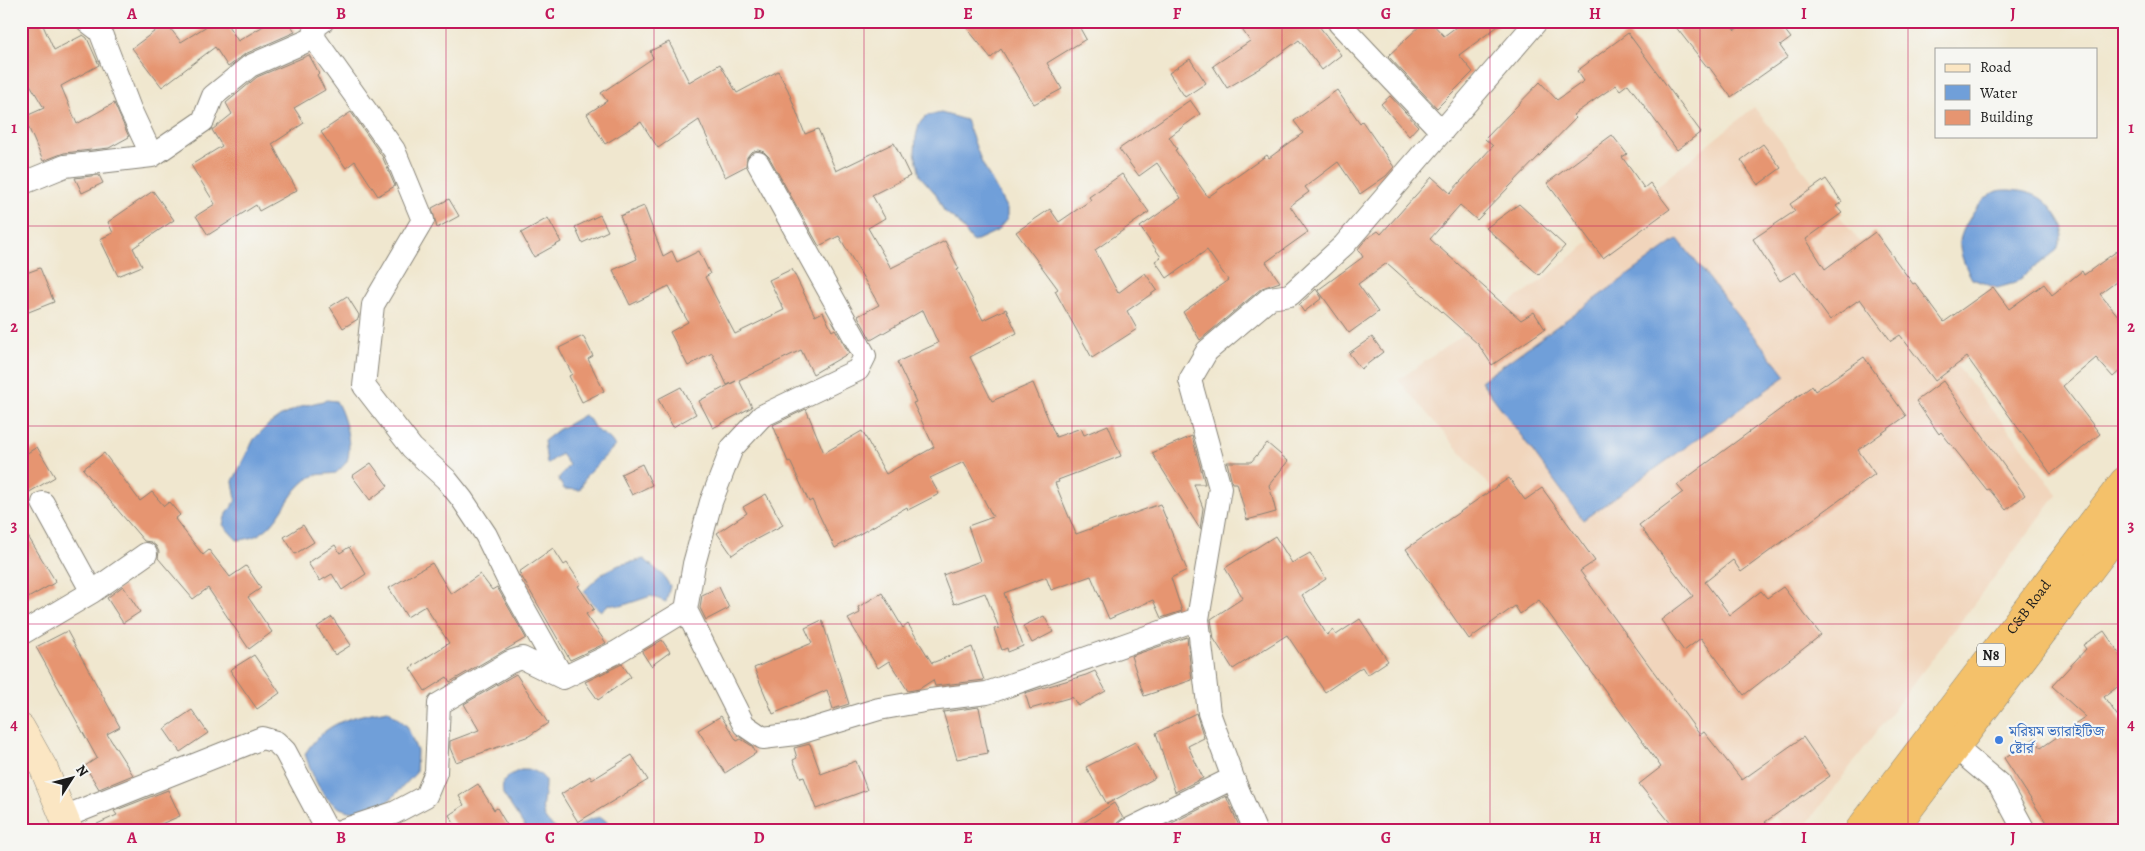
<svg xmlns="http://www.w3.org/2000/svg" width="2145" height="851" font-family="Alegreya,'Noto Serif Bengali',serif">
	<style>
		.built { fill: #f1d5bc }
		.water { fill: #709fd9; stroke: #465e7a }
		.building { fill: #e69571 }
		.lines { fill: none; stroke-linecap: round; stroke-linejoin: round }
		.minor-casing { stroke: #868276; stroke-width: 24 }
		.secondary-casing { stroke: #868276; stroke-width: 29 }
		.trunk-casing { stroke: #868276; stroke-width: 29 }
		.minor { stroke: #fff; stroke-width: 22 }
		.secondary { stroke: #fbe6c3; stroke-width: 28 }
		.trunk { stroke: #f4c16a; stroke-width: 28 }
		.grid { fill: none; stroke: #c2185b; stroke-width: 1; stroke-opacity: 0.55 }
		.shop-dot { fill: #3f7fe0; stroke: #f6f6f2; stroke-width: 2 }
		.labels { text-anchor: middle; stroke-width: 4.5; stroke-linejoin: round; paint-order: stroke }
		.shield { fill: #f6f6f2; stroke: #5d5d5c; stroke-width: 1 }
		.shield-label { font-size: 14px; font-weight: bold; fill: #1c1c1c }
		.street-label { font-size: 15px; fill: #1c1c1c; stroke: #f6f6f2 }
		.shop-label { font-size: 15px; fill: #366cbe; stroke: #f6f6f2; text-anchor: start }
		.neatline { fill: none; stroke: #c2185b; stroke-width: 2 }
		.grid-label { font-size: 16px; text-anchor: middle; font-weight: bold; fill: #c2185b }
	</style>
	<rect width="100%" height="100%" fill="#f6f6f2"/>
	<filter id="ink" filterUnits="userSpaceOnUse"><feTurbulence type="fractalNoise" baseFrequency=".02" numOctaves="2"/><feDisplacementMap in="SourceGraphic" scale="10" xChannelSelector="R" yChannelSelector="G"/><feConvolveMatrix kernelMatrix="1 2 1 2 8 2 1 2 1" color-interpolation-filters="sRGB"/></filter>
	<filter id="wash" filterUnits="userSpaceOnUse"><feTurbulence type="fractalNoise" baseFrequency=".0096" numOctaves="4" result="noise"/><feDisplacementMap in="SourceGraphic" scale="20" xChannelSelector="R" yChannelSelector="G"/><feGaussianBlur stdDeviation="1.12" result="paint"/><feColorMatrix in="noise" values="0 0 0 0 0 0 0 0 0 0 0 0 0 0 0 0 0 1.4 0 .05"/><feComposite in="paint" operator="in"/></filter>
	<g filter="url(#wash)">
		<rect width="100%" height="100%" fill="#f0e7cf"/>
		<!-- built -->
		<path class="built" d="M1754 107 1990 408 2027 452 2057 495 1802 830H1787L1398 380 1544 279Z"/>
		<!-- water -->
		<path class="water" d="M941 113 966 120 982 163 1007 209V219L997 231 973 242 958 222 944 211 936 194 920 176 915 152 916 137 919 124 926 116Z
			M2009 190C2040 192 2049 201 2064 228L2057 250 2015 283 1997 288 1972 279C1966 268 1959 254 1960 241 1962 226 1983 195 1997 191 2000 190 2005 190 2009 190Z
			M1678 239 1786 376 1583 520 1481 381Z
			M327 400 336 401C344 414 353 445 347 461 345 465 339 470 336 473 330 474 322 474 316 475 283 486 283 539 237 540L223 525 225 517 236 500 233 481 254 439 268 425 281 416 302 406Z
			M584 415C590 418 590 421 594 427 601 436 607 432 615 446L586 476 580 490 564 489 558 479 569 465 561 454 547 464 544 441 558 430Z
			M644 559 663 575 670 586 666 602 651 596 621 606 609 604 601 611 592 603 584 591 603 573 619 565Z
			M388 710 407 726 417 751 416 773C404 785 391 801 376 810 372 812 366 811 361 812 327 814 314 781 305 754 325 721 353 716 388 710Z
			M521 770C532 770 538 770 545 780 546 804 533 814 558 830H527L503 794C500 780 508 775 521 770Z
			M601 817 610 824V830H571L590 819Z"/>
		<g id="blocks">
			<!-- building -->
			<path class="building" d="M21 21H41L54 50 83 35 87 38 99 65 61 86 77 124 114 103 129 137 109 148 64 153 43 161 24 117 44 108 21 69Z
				M215 21H225L238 41 272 21H289L295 32 245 54 228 67 215 47 162 87 132 48 166 23 181 42Z
				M961 21H1076L1086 39 1047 63 1062 89 1034 104 1001 49 991 58Z
				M1236 21H1325L1319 26 1341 55 1322 70 1299 40 1261 68 1227 88 1213 66 1250 41Z
				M1425 21H1430L1444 36 1464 21H1505L1459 55 1473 72 1437 108 1388 56Z
				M1671 21H1728L1735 30 1747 21H1762L1767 28 1778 21 1791 38 1780 46 1788 57 1731 97 1709 67 1708 68Z
				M1628 33 1701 132 1677 150 1628 84 1620 90 1616 85 1573 115 1576 118 1477 220 1460 205 1430 239 1521 320 1534 312 1545 329 1492 365 1478 344 1387 263 1358 284 1378 312 1349 333 1318 290 1363 257 1358 249 1366 239 1378 231 1381 234 1432 177 1450 193 1493 146 1485 139 1540 82 1557 100 1584 81 1577 71Z
				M669 42 689 82 720 64 737 93 778 71 788 90 805 134 818 129 836 171 894 143 910 176 872 195 885 218 868 228 891 268 945 241 959 269 957 270 983 320 1006 309 1017 333 970 357 992 401 1033 383 1056 437 1081 428 1084 435 1108 425 1121 456 1058 480 1059 482 1055 483 1076 534 1160 504 1187 570 1171 578 1182 611 1161 618 1153 600 1109 619 1091 576 1051 590 1046 577 1004 593 1023 646 1008 652 1007 648 1002 650 994 629 999 628 985 593 954 604 943 575 980 561 968 526 993 517 964 462 930 478 939 494 908 510 907 507 835 548 812 500 809 502 790 461 788 462 773 425 806 409 824 453 862 431 886 474 934 447 913 403 916 402 897 362 938 343 923 310 871 340 858 316 879 305 839 236 819 246 769 157 764 152 758 150 751 152 747 157 746 166 725 177 699 120 658 148 641 122 605 144 587 114 607 101 601 93 653 58 650 51Z
				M309 55 319 73 317 75 325 90 294 108 304 123 272 144 297 190 259 211 256 205 208 235 196 216 215 204 191 165 222 146 212 130 232 114 226 103 257 77Z
				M1190 59 1206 83 1185 97 1169 73Z
				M1337 90 1360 123 1362 121 1394 167 1386 176 1360 194 1338 162 1305 187 1309 192 1290 206 1308 232 1266 262 1280 282 1262 288 1200 340 1183 312 1228 280 1207 250 1167 278 1155 261 1161 257 1140 227 1181 198 1157 163 1139 176 1119 149 1190 100 1200 114 1169 137 1177 149 1175 150 1208 197 1267 155 1269 158 1303 133 1294 121Z
				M1390 96 1418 126 1409 136 1381 104Z
				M351 112 382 156 395 186 378 196 355 161 346 168 321 132Z
				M1612 135 1627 154 1622 157 1644 188 1650 183 1670 209 1603 258 1547 183Z
				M1763 144 1781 168 1758 185 1741 160Z
				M1122 174 1149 212 1095 250 1118 293 1145 273 1157 290 1127 311 1137 329 1092 358 1055 291 1058 289 1016 232 1050 209 1059 222 1091 200 1089 197Z
				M99 175 103 183 82 193 75 178Z
				M1826 179 1842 202 1836 206 1842 213 1806 239 1825 269 1875 232 1913 284 1915 283 1944 322 1993 287 2009 309 2044 284 2052 295 2082 271 2084 275 2124 246V276L2100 294 2124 323V367L2113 377 2096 358 2063 386 2100 434 2051 474 1967 357 1935 381 1900 335 1891 341 1860 299 1830 320 1795 272 1780 281 1753 239 1795 211 1790 204Z
				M153 191 174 220 133 248 142 266 118 276 100 239 113 233 108 222Z
				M449 199 459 216 437 228 432 208Z
				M1519 204 1565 246 1539 275 1486 228Z
				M644 206 663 256 672 251 677 262 699 251 710 274 705 277 735 334 784 310 769 280 792 269 815 316 823 312 832 331 835 329 849 353 813 374 801 350 739 380 752 407 713 428 699 401 736 381 727 385 712 353 688 366 670 332 688 322 669 286 630 305 613 270 637 259 620 216Z
				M600 215 608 231 582 243 575 227Z
				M548 218 561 242 534 257 521 233Z
				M40 268 54 302 21 315V275Z
				M1316 289 1322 298 1304 312 1299 305Z
				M347 296 359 315 358 319 343 328 330 307Z
				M583 336 593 356 588 359 604 391 582 402 569 376 572 374 559 348Z
				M1372 337 1383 352 1361 369 1349 353Z
				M1864 357 1906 416 1858 450 1875 474 1741 572 1733 560 1705 582 1730 615 1761 591 1767 598 1783 587 1821 635 1744 695 1701 638 1684 651 1661 620 1693 596 1639 525 1683 492 1677 485 1812 386 1815 391Z
				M1943 381 2025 495 2006 510 1989 489 1987 490 1941 432 1939 434 1916 401Z
				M681 387 696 414 673 427 658 399Z
				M1192 436 1205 484H1194L1203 508 1200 529 1152 453Z
				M1267 443 1288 461 1269 485 1276 512 1247 520 1237 483H1232L1227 462H1251Z
				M37 447 55 477 21 497V457Z
				M104 453 140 501 152 492 164 506 169 502 180 515 175 519 203 555 209 550 230 577 246 566 261 588 248 597 272 632 249 649 208 588 193 599 158 558 159 552 156 546 151 542 144 541 83 469Z
				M371 463 388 486 370 500 352 476Z
				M642 464 652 485 632 495 621 474Z
				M1509 478 1525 500 1542 488 1595 561 1580 571 1700 735 1704 732 1742 780 1803 737 1830 776 1765 822 1774 830H1676L1639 784 1661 767 1539 600 1520 614 1515 606 1469 639 1406 549Z
				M766 494 783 525 749 543 732 555 717 533 747 513 743 507Z
				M21 525 56 582 28 598 21 587Z
				M303 525 314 542 295 554 284 537Z
				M1275 536 1292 563 1310 553 1326 579 1302 595 1327 635 1333 630 1336 635 1360 619 1388 661 1367 675 1362 667 1325 692 1287 635 1233 669 1214 639 1211 619 1243 598 1225 568Z
				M335 545 340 553 349 547 366 574 342 590 332 574 320 581 308 563Z
				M553 548 564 565 567 563 581 584 578 586 594 609 586 614 606 643 570 660 519 572Z
				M432 563 451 594 480 574 492 590 497 587 526 638 450 682 447 677 425 691 410 668 449 643 425 606 407 617 389 588Z
				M123 586 140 612 123 623 107 598Z
				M719 587 729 608 706 620 700 608 702 595Z
				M882 593 903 628 908 624 932 663 972 647 984 680 935 686 933 680 919 689 908 691 889 661 878 668 848 619 860 613 858 607Z
				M1044 616 1053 632 1032 643 1023 626Z
				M332 617 351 645 335 655 317 627Z
				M822 620 849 704 833 709 827 690 773 714 754 668 812 643 805 628Z
				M67 631 120 727 107 734 133 775 99 789 85 766 97 758 36 647Z
				M2104 631 2124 660V682L2104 697 2124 725V830H2051L2004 758 2035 738 2041 748 2086 717 2052 686 2086 649 2083 645Z
				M1187 637 1192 680 1144 696 1131 656Z
				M662 640 670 652 651 666 642 652Z
				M254 655 280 693 257 709 230 670Z
				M622 664 631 677 598 700 585 682Z
				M1095 671 1106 691 1078 706 1072 697 1030 709 1025 693 1086 675Z
				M516 674 548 723 529 736 456 762 450 748V741L479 730 464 704Z
				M979 707 988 753 957 759 943 712Z
				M192 710 208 733 180 752 164 729Z
				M1196 713 1204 738 1188 746 1203 778 1175 792 1156 733Z
				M721 716 737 741 741 739 752 746 756 753 725 773 698 730Z
				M1135 742 1155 778 1107 804 1086 767Z
				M810 744 821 774 856 761 867 790 816 809 804 777 801 778 793 760 797 758 794 748Z
				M632 755 648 780 578 822 561 794 590 776 592 780Z
				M478 784 494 810 497 808 510 830H458L449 815 464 805 459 796Z
				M168 790 180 816 147 830H84L117 815 114 811Z
				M1226 796 1239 826 1232 830H1158Z
				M1114 803 1123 818 1117 823 1115 830H1072Z"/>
		</g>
	</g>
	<g filter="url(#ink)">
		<use href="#blocks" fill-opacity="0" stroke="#868276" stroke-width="1"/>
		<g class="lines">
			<!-- minor casing -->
			<g class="minor-casing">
				<path id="minor" d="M87 21 100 31 130 109 152 156
					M323 21 315 27 314 38 394 150 423 220 373 305 364 386 412 448 446 479 462 499 486 535 509 582 563 678
					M1339 23 1442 132
					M21 184 65 166 152 156 203 121 213 96 250 66 314 38
					M43 503 92 592
					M686 610 744 725 763 738 796 734 879 709 930 700 987 693 1198 619
					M21 634 92 592 146 554
					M1955 747 1999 784 2024 830
					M64 817 262 738 276 742 285 751 326 828 331 830
					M343 830 394 813 426 796 436 772 439 704 510 662 522 658 563 678 617 652 686 610 694 564 711 502 732 448 762 416 858 370 865 356 758 163
					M1128 830 1233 778
					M1255 830 1233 778 1209 713 1198 619 1220 488 1190 380 1207 351 1270 298 1290 295 1344 245 1537 21"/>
			</g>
			<!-- secondary casing -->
			<g class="secondary-casing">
				<path id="secondary" d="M21 728 44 769 69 830"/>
			</g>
			<!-- trunk casing -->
			<g class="trunk-casing">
				<g id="trunk">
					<path id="s1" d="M1859 830 2124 481"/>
					<path d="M1893 830 2124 525"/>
				</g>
			</g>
			<!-- minor -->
			<use href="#minor" class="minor"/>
			<!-- secondary -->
			<use href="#secondary" class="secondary"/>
			<!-- trunk -->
			<use href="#trunk" class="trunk"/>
		</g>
	</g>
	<!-- grid -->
	<path class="grid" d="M236 21V830M446 21V830M654 21V830M864 21V830M1072 21V830M1282 21V830M1490 21V830M1700 21V830M1908 21V830M21 226H2124M21 426H2124M21 624H2124"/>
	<!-- markers -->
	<circle class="shop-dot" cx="1999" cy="740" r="5"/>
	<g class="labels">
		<!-- shield labels -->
		<rect class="shield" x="1977" y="643.5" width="28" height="23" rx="4"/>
		<g class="shield-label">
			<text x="1991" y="660">N8</text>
		</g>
		<!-- street labels -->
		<g class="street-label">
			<text dy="5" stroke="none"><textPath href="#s1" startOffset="280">C&amp;B Road</textPath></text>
		</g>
		<!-- shop labels -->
		<g class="shop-label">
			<text x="2009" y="736">মরিয়ম ভ্যারাইটিজ<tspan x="2009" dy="17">ষ্টোর্র</tspan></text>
		</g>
	</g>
	<!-- margin -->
	<rect width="2145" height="851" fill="none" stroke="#f6f6f2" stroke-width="55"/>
	<!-- legend -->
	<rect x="1935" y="48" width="162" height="90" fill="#f6f6f2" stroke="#9f9f9c"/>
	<rect x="1945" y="64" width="25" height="8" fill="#fbe6c3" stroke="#9f9f9c"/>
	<text x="1980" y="72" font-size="15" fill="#1c1c1c">Road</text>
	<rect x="1945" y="85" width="25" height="15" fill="#709fd9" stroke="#9f9f9c"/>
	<text x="1980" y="98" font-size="15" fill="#1c1c1c">Water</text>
	<rect x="1945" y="110" width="25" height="15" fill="#e69571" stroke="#9f9f9c"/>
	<text x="1980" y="122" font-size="15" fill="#1c1c1c">Building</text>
	<!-- north arrow -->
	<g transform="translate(72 778) rotate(54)" stroke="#f6f6f2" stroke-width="4" paint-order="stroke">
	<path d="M0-4L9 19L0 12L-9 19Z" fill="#1c1c1c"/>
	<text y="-8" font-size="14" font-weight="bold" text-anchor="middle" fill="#1c1c1c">N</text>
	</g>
	<rect x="28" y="28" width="2090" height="796" class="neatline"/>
	<g class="grid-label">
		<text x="132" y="19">A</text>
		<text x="341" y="19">B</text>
		<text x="550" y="19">C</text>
		<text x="759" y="19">D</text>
		<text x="968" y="19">E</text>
		<text x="1177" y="19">F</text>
		<text x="1386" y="19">G</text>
		<text x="1595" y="19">H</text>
		<text x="1804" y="19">I</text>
		<text x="2013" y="19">J</text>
		<text x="14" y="133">1</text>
		<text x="2131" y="133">1</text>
		<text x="14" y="332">2</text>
		<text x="2131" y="332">2</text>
		<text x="14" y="531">3</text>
		<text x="2131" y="531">3</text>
		<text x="14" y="730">4</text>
		<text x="2131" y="730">4</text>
		<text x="132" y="843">A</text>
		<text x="341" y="843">B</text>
		<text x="550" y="843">C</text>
		<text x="759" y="843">D</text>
		<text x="968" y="843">E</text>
		<text x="1177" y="843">F</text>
		<text x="1386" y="843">G</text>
		<text x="1595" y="843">H</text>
		<text x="1804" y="843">I</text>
		<text x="2013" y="843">J</text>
	</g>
</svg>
